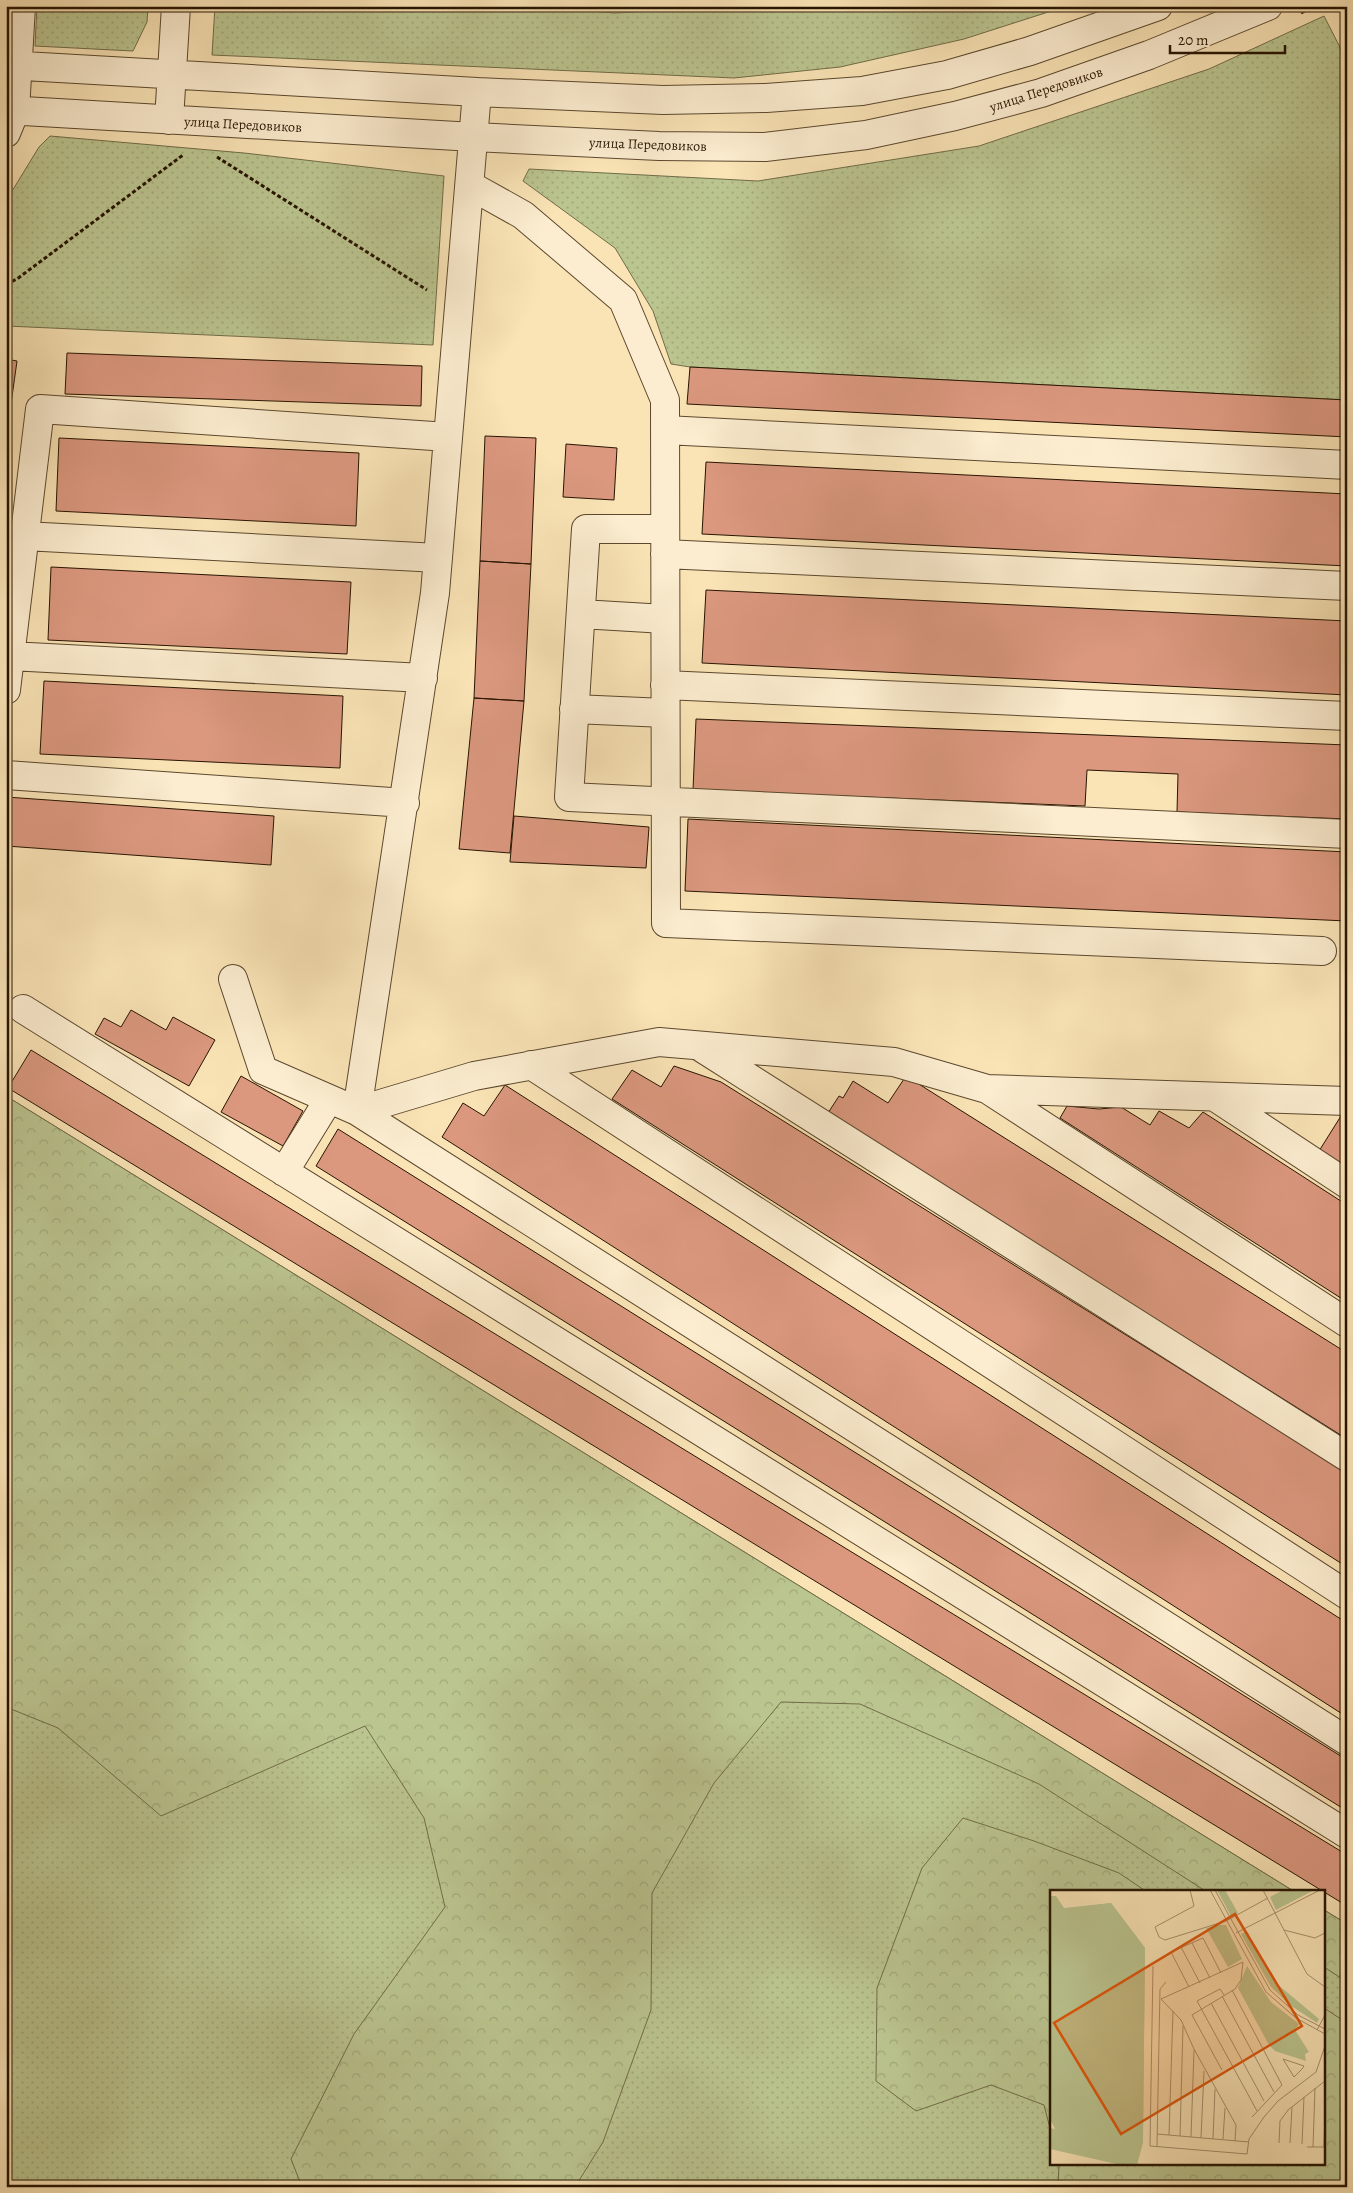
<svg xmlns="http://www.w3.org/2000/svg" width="1353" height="2193" font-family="Alegreya,serif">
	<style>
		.grass { fill: url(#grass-dots); stroke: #716c48 }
		.forest { fill: url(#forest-crowns); stroke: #716c48 }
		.building { fill: #db987f; stroke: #271401 }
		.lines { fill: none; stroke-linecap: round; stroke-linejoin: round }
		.minor-casing { stroke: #5c482e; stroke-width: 30 }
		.path { stroke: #271401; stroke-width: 3; stroke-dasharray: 4 2.5; stroke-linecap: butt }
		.minor { stroke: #fcedd0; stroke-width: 28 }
		.labels { text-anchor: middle; stroke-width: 4; stroke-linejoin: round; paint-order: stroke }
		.street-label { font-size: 14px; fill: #271401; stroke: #fcedd0 }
		.inset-road { fill: none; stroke: #a6916e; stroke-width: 1 }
		.view { fill: #de560b; fill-opacity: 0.15; stroke: #de560b; stroke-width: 2.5 }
		.inset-edge { fill: none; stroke: #271401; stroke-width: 2.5 }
	</style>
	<defs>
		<pattern id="grass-dots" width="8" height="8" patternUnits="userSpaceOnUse" patternTransform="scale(1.25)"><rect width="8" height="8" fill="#bbc590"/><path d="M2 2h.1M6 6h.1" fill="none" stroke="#a1a87a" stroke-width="1.8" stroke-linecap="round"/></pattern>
		<pattern id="forest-crowns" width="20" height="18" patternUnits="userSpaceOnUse" patternTransform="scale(1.25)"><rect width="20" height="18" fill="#bbc590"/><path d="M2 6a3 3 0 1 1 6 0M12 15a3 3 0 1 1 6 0" fill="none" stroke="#a1a87a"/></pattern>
	</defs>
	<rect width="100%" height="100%" fill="#fae4b6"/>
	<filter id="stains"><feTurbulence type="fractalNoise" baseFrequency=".004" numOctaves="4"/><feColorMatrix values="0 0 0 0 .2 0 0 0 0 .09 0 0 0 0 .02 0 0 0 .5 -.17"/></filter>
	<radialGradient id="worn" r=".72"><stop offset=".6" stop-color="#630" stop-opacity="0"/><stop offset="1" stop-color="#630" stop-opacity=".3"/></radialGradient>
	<!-- grass -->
	<path class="grass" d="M37 6H148L147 22 133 51 35 46Z
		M215 6H524L615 13 746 6H1067L964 39 840 67 734 78 212 55Z
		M1324 16 1347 61V400L690 367 671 364 653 311 615 248 523 181 529 169 758 181 979 146 1209 69Z
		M50 136 244 153 444 176 433 345 6 326V201L39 147Z
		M6 1096 1295 1892H1052V2164H1324V1910L1347 1924V2187H6Z"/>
	<!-- forest -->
	<path class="forest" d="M6 1096 1295 1892H1207L1039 1784 860 1704 781 1702 714 1783 652 1893 651 2010 603 2142 575 2187H302L291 2159 354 2034 445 1907 424 1818 365 1726 161 1816 58 1728 6 1707Z
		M963 1818 1034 1841 1119 1873 1147 1892H1052V2136L1044 2105 991 2085 916 2111 876 2081 877 1988 922 1868Z
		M1324 1910 1347 1924V1982L1324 1967Z
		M1324 2008 1347 2023V2187H1058L1059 2164H1324Z"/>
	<!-- building -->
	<path class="building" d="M67 353 422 366 421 406 65 394Z
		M6 359 17 361 6 440Z
		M690 367 1347 400V437L687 404Z
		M485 436 536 438 531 564 480 561Z
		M59 438 359 453 356 526 56 511Z
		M566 444 617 448 614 500 563 497Z
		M706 462 1347 494V566L702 534Z
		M480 561 531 564 524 701 474 698Z
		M51 567 351 582 347 654 48 640Z
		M706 590 1347 621V695L702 663Z
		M44 681 343 696 340 768 40 754Z
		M474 698 524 701 510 853 459 849Z
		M696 719 1347 745V819L1177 812 1178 774 1087 770 1085 806 693 790Z
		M6 797 274 816 271 865 6 846Z
		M514 816 649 827 646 868 510 862Z
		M688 819 1347 852V921L685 891Z
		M131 1010 166 1030 173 1017 215 1040 189 1086 95 1034 104 1018 121 1027Z
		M31 1050 1347 1855V1906L8 1088Z
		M674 1066 721 1082 1347 1473V1567L612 1099 632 1070 661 1087Z
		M241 1076 303 1111 283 1146 221 1112Z
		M906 1076 1347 1353V1439L828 1113 839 1096 843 1098 853 1081 888 1103Z
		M505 1085 1347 1623V1717L442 1137 463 1103 484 1116Z
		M1067 1106 1099 1109 1121 1107 1150 1125 1159 1111 1189 1128 1203 1112 1347 1205V1302L1060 1118Z
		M1341 1116 1347 1120V1169L1319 1151Z
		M338 1129 1347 1760V1811L316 1166Z"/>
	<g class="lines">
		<!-- minor casing -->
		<g class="minor-casing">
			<path id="minor" d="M6 65 477 92 663 100 766 98 862 91 947 75 1030 51 1158 6
				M6 110 474 137 659 146 765 147 866 135 955 116 1041 93 1149 55 1268 6
				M169 120 176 6
				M6 133 15 111 21 6
				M471 186 523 215 623 300 665 400 666 923 1322 951
				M665 430 1347 465
				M665 529H586L569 797 1347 834
				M24 536 438 558
				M665 554 1347 586
				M581 614 665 619
				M10 656 423 678
				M665 685 1347 716
				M6 690 40 409 448 437
				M574 709 665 713
				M6 775 405 803
				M233 979 263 1070 357 1111 1347 1741
				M23 1009 1347 1834
				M702 1048 1347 1457
				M531 1065 1347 1595
				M987 1089 1347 1323
				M1215 1097 1347 1184
				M357 1111 435 593 477 92
				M357 1111 474 1076 659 1042 894 1062 987 1089 1347 1101
				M284 1172 329 1099"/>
		</g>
		<!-- path -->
		<path class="path" d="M1301 13 1314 6
			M217 157 427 290
			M6 284 17 279 183 155"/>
		<!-- minor -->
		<use href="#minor" class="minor"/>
	</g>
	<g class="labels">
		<!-- street labels -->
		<g class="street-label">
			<text transform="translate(1046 89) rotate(-18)" y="5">улица Передовиков</text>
			<text transform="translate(243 124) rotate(3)" y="5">улица Передовиков</text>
			<text transform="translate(648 144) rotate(2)" y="5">улица Передовиков</text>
		</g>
	</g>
	<!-- overview -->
	<g transform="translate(1050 1890)">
		<rect width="275" height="275" fill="#fae4b6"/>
		<path d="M167 0H175L188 23 181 26ZM61 13 95 58 93 253 87 275H71L0 259V238L5 239 0 229V21ZM170 35H176L192 69 178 77 156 38ZM197 41 226 93 269 129 267 133 240 115 221 97 191 44ZM197 76 221 112 249 134 245 140 259 162 255 164 256 171 225 161 219 155 188 98Z" fill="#bbc590"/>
		<path d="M0 6H6L14 18 61 13 95 58 93 239 88 235 89 198 83 173 61 172 38 180H13L3 174 1 166 16 162 21 155H50L60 140 43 127 45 114 38 88 14 89 5 93 9 120 4 137H0ZM76 193H82L86 209 85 238 90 244 88 266 36 256 20 242 10 239 1 229 3 222 21 231 58 219 63 214 57 199Z" fill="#bbc590"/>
		<path d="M233 0H264L226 20 220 7Z" fill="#bbc590"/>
		<path class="inset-road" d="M140 0 144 16 105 37 109 47 115 50 176 31 218 8M160 0 216 102 246 128 275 144M165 0 220 100 248 125 275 139M213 0 257 84 275 97M234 40 265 48 275 43M186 43 270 0M142 53 160 88M131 57 150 93M103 76 100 256 197 264 199 249 214 227 228 211 266 182 275 156M139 97 121 62 153 48 171 83M182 100 232 195 202 227M174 105 170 99 147 111 207 221M172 106 224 202M111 109 131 130 144 159 186 235 185 251M111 109 193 72M161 113 214 211M267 140 275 125M233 169 254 176 252 179 244 187ZM172 180 142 125 185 99 191 90 193 72M107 244 199 252M119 245 123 121M130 246 133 136M141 247 144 160M151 248 154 181M163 249 165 199M173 249 175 218M229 253 230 231 238 220 275 191M240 253 242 217M252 254 254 207M107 256 110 99 116 92M274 256 275 220M257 257H275M263 257 265 198"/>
		<path class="view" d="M185 24 252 136 71 244 4 133Z"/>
		<rect width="275" height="275" class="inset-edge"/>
	</g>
	<!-- margin -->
	<rect width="1353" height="2193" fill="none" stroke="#fae4b6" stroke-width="25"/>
	<rect x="8" y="8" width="1338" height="2178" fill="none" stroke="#271401" stroke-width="2.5"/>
	<rect x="12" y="12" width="1328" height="2168" fill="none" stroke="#271401"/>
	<!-- scale -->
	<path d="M1170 45v8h115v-8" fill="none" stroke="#271401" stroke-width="2.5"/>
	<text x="1178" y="45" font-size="15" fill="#271401" stroke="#fcedd0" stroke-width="4" paint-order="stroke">20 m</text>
	<rect width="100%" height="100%" filter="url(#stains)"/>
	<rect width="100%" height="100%" fill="url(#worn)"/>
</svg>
